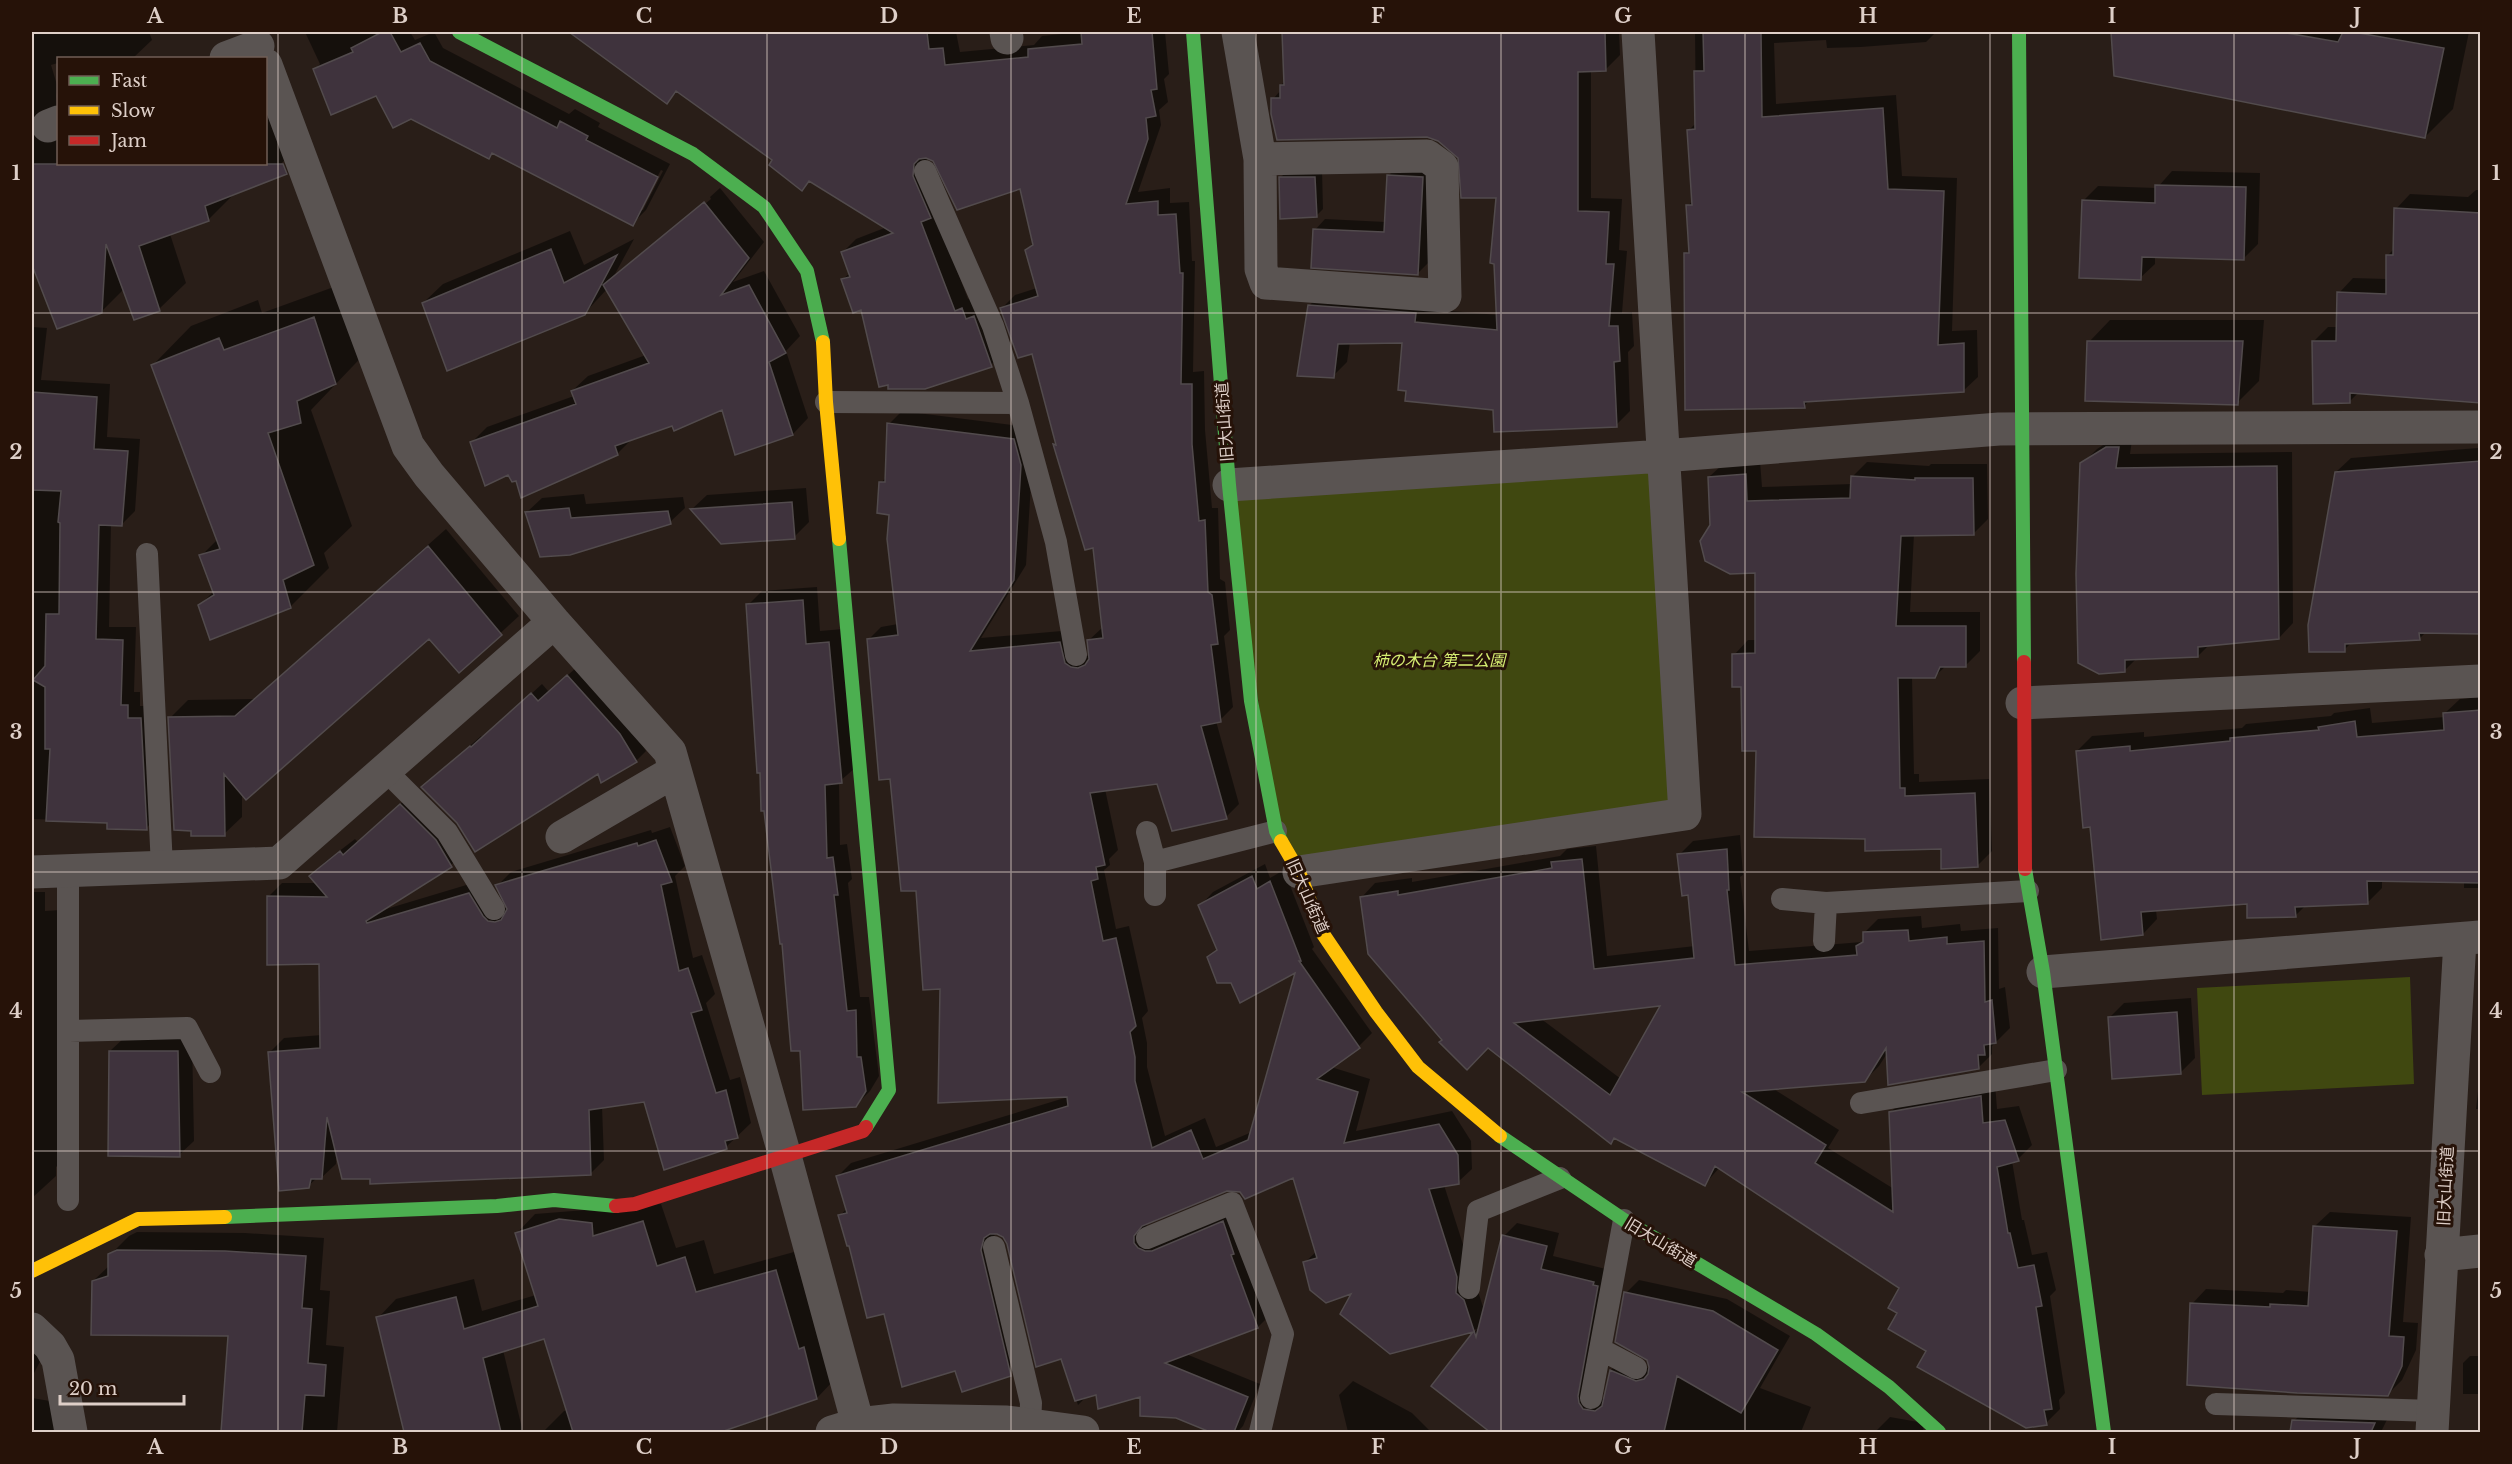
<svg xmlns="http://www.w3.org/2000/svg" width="2512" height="1464" font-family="'Libre Baskerville','Noto Sans JP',serif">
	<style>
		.green { fill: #404810 }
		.shadow { fill: #0007; fill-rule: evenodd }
		.building { fill: #3f333d; stroke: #524b4d; stroke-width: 1.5; fill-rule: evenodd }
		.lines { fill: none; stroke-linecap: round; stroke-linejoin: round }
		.lane { stroke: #5a5452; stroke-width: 22 }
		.street { stroke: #5a5452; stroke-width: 33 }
		.fast { stroke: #4caf50; stroke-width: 14 }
		.slow { stroke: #ffc107; stroke-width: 14 }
		.jam { stroke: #c62828; stroke-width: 14 }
		.grid { fill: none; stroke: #decfc8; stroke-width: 1.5; stroke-opacity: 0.55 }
		.labels { text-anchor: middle; stroke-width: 6; stroke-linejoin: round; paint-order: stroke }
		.street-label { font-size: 16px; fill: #decfc8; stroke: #261208 }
		.park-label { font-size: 16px; font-style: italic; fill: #d6ee72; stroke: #261208 }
		.neatline { fill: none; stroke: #decfc8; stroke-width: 2 }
		.grid-label { font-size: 20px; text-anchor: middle; font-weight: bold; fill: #decfc8 }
	</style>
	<rect width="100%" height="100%" fill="#291e18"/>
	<!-- green -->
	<path class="green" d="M1663 456 1685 814 1299 872 1276 831 1229 485Z
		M2410 977 2414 1084 2202 1095 2197 988Z"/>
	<!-- shadow -->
	<path class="shadow" d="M32 32H149L152 40 133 58H58V63L51 65 58 88 56 96 58 107V164H266V100L289 156 262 182 235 193 208 220 170 234 186 283 159 309 124 289 101 312 58 327 32 261Z
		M305 32H410L415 40 434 32 443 48 569 114 575 109 600 123 598 127 670 164 646 210 632 224 494 152 488 157 377 94 315 69 320 64ZM661 170 663 171 643 210H639Z
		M574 32H850L867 46 865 32H956L960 52 1034 45 1042 36 1082 32H1165L1169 74 1164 79 1168 102 1159 110 1161 125 1138 192 1170 188V203L1189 202 1192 261H1195L1193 372 1204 371 1205 430 1212 508H1218L1220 579 1225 582 1230 630 1224 636 1233 707 1220 720 1216 721 1239 804 1226 817 1158 782 1105 789 1118 850 1109 859 1110 865 1104 870 1116 929 1129 926 1148 1011 1142 1018 1147 1043V1067L1165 1136 1205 1118 1216 1147 1252 1132 1297 970 1218 949 1200 906 1213 892 1265 864 1270 878 1284 870 1314 947 1312 949 1372 1033 1359 1046 1331 1067 1370 1079 1356 1131 1452 1111 1471 1141 1472 1169 1458 1182 1444 1185 1484 1310 1504 1236 1517 1223 1559 1233 1553 1256 1606 1269 1601 1399H1605L1611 1370 1624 1357 1650 1369 1626 1293 1639 1280 1727 1299 1790 1336 1760 1388 1811 1407 1801 1432H1492L1433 1386 1477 1329 1391 1352 1354 1291 1304 1263 1317 1251 1294 1176 1241 1191 1227 1189 1146 1222 1147 1229 1236 1209 1271 1314 1258 1327 1186 1354 1260 1384 1243 1426 1237 1432H1214L1194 1424 1101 1375 1090 1393 1078 1405 1062 1357 1009 1243 1004 1236 994 1233 1023 1361 1010 1374 956 1369 885 1312 850 1244 840 1216 847 1208 838 1176 851 1163 1071 1096 942 987 891 778 868 640 881 627 898 624 891 514 881 483 887 476 889 424 902 411 1027 427 1033 451 1026 565 981 638 1073 630 1084 655 1090 656 1089 640 1103 627 1095 546 1055 445 1057 443 1033 352 1002 308 1015 295 1037 288 1026 250 1034 243 1021 187 926 156 935 212 968 299 975 296 1004 352 991 365 862 308 843 279 850 273 843 252 856 239 887 227 810 180 802 189 775 160 678 91 667 102Z
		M1283 32H1619L1620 55 1606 69 1591 70V198L1622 199 1619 250 1627 251 1622 313 1632 312 1634 346 1628 352 1630 411 1616 425 1495 409 1404 342H1350L1347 362 1333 376 1309 306 1323 291 1428 309 1498 315 1497 197 1460 157 1439 140 1273 99 1281 90V85L1285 81Z
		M1695 32H1943H1936L1926 42 1861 47 1827 48 1826 40 1774 43 1776 104 1896 95 1902 176 1957 178 1952 331 1977 330 1978 377 1963 391 1810 400 1804 406 1686 254 1690 249 1688 206 1693 200 1689 130 1696 123Z
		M2112 32H2469L2453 109 2425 137 2115 75Z
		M1432 165 1428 263 1417 274 1315 230 1325 219 1386 222 1388 176 1398 166Z
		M1322 170 1323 209 1316 216 1280 178 1287 171Z
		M2172 171 2260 173 2258 244 2244 258 2155 256V264L2140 278 2083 201 2098 186 2157 188Z
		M720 188 764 242 733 282 764 271 800 336 786 351 808 418 793 434 723 408 633 438 617 454 517 479 472 442 487 427 574 396 572 391 588 376 646 355 607 289 584 314 423 303 443 284 570 231 584 265 634 239 615 274 619 271V274L711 199 710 197Z
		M2476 190H2480V401L2359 392 2349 402 2314 341 2328 327H2338L2339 293 2353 278 2387 279V256L2395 248 2396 209 2410 194 2468 197Z
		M353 280 374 344 311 410 352 526 324 553 329 568 290 607 199 606 214 591 201 556 218 539 153 365 191 326 258 300 262 313Z
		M2110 320H2264L2259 381 2237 403 2089 342Z
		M32 327 47 328 41 380 110 384 107 437 140 439 135 511 122 524H111L109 627H136L134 692H140V706H154L159 815 146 828 108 822 32 819Z
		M2122 433H2133L2130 454 2292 452 2293 623 2279 638 2209 645 2198 656 2137 658 2124 671 2082 464 2097 449Z
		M2480 446V633L2426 632 2419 639 2352 642 2344 650 2336 472 2351 458 2478 448Z
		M1760 461 1762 487 1852 484V477L1867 462 1929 466 1931 464H1987L1988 519 1973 534H1914L1910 612H1980V651L1965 666H1946L1935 676H1912L1914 774H1919V782L1989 779 1992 851 1977 866 1942 847 1866 837 1758 749 1734 655 1748 640H1757L1756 571 1712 525 1709 477 1724 463Z
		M806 488 809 522 794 537 692 509 707 495Z
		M584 494 586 504 683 497 685 508 670 522 570 554 527 512 542 498Z
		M446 529 519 616 459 671 429 636 242 792V817L224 834 170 718 188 700 254 699Z
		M817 587 820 631 843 629 855 768 839 782 840 845 847 844 852 879 848 883 860 997H869L879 1076 870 1091 855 1106 802 1049 783 943 748 605 762 591Z
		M578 666 630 723 646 751 636 761 599 772 423 787 481 736 483 738 542 684 549 692Z
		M2480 697V888H2464V881L2382 880V888L2368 902 2306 905 2295 916 2248 903 2156 910 2157 919 2143 934 2092 825 2077 751 2092 736 2144 732V737L2242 728 2246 724 2331 716 2334 713 2370 708 2372 723 2445 717V713L2460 699Z
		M415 791 465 851 451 865 383 910 483 880 502 907 509 909 497 886 511 872 651 830 652 833 670 827 685 866 675 876 693 958 702 955 715 994 706 1003 730 1080 740 1077 751 1123 726 1147 645 1101 602 1106 604 1160 590 1174 372 1178 336 1153V1164L321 1178H317L308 1186 270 1052 284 1038 322 1035 321 963 268 897 282 883H318L311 876 325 862 355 839 358 842Z
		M1740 835 1743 875 1740 877 1749 951 1862 942 1865 939 1864 933 1878 919 1921 916 1922 928 1960 924 1961 931 1998 928 1999 989 2005 987 2010 1028 1992 1046V1054L1978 1068 1888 1052 1879 1066 1864 1081 1772 1088 1839 1130 1828 1148 1894 1189 1890 1113 1904 1098 1995 1083 1997 1109 2019 1106 2032 1145 2018 1159 2012 1161 2022 1220H2024L2032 1255 2047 1252 2056 1290 2050 1296 2065 1393 2059 1400 2060 1409 2046 1423 1928 1351 1899 1312 1900 1288 1720 1167 1705 1184 1616 1137 1611 1142 1488 1046 1444 1040 1361 898 1375 883 1412 878V882L1560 856 1567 849 1596 846 1607 956 1695 946 1689 894 1679 855 1693 841ZM1663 1004 1621 1079 1540 1018Z
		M32 892H45V911L60 910 66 1157 56 1167V1176L32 1198Z
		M2191 998 2195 1058 2181 1072 2109 1018 2124 1003Z
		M125 1037H192L194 1141 179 1155 110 1051Z
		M2480 1074V1109H2476Z
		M661 1204 676 1248 704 1240 714 1274 794 1252 817 1332 835 1379 817 1398 717 1432H546L545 1430 564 1411 567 1410 545 1337 503 1350 523 1432H406L378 1318 396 1299 474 1279 482 1311 536 1295 517 1233 535 1214Z
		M2330 1212 2411 1217 2403 1322 2418 1323 2416 1350 2402 1380 2387 1395 2192 1304 2206 1289 2283 1293 2286 1290 2311 1292 2315 1226Z
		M137 1232 245 1233 324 1238 320 1290 330 1291 326 1345 344 1347 337 1432H342H222L229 1334 93 1281 110 1265V1255L129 1236Z
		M32 1330 48 1346 32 1377Z
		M2470 1356H2480V1394H2463V1363Z
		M1353 1381 1412 1413 1431 1432H1348L1339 1395Z
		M32 1398 62 1403 60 1432H32Z
		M2316 1399 2396 1401 2381 1432H2292L2294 1421Z
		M1890 1417 1924 1423 1923 1432H1875Z"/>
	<!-- building -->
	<path class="building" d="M382 32H390L401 52 420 43 430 61 557 128 560 121 588 136 586 140 658 177 633 226 492 153 489 159 411 119 393 128 376 96 331 115 313 69 353 52 351 48Z
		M569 32H927L929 49 943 48 945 65 1028 57V49L1082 44 1081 32H1152L1157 89 1151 90 1156 116 1146 118 1148 139 1126 204 1158 201V215L1176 214 1180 273H1183L1181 384H1192V444L1199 521 1205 520 1208 592 1212 595 1218 644 1211 645 1221 722 1201 726 1227 819 1172 831 1157 784 1090 793 1105 865 1096 867 1098 879 1091 881 1103 941 1116 938 1136 1026 1130 1032 1135 1057V1081L1152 1148 1191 1130 1203 1159 1248 1140 1295 973 1240 1003 1231 983H1217L1207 957 1217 950 1198 905 1252 876 1257 889 1270 881 1301 961H1299L1360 1048 1317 1079 1358 1092 1344 1143 1439 1124 1458 1155 1459 1184 1429 1189 1457 1277 1456 1293 1464 1300 1476 1337 1502 1235 1547 1246 1541 1269 1594 1282 1593 1285 1598 1286 1578 1396 1579 1403 1583 1409 1595 1411 1602 1406 1610 1370 1636 1381 1644 1379 1648 1374 1649 1367 1647 1360 1615 1342 1624 1292 1713 1311 1778 1350 1741 1413 1677 1376 1664 1432H1490L1431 1386 1473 1332 1390 1354 1340 1314 1351 1294 1326 1303 1310 1290 1303 1262 1317 1258 1293 1178 1245 1199 1240 1192 1227 1191 1142 1226 1134 1236V1243L1138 1248 1145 1251H1152L1223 1221 1234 1254 1231 1255 1258 1328 1165 1363 1248 1397 1234 1432H1210L1176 1418 1140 1416V1397L1098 1409 1096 1395 1075 1401 1061 1359 1036 1367 1007 1244 1003 1237 997 1234H990L984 1238 981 1250 1011 1376 962 1392 955 1371 902 1387 884 1314 867 1318 849 1246H847L838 1215 847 1213 836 1176 1068 1106 1067 1097 938 1103 940 989 923 990 916 891H901L890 779 879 780 867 639 898 635 887 539 889 515 877 513 879 482H885L887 423 1014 439 1021 465 1014 580 970 651 1060 642 1065 663 1071 667 1078 668 1085 665 1089 659 1087 640 1103 638 1093 548 1085 550 1053 444 1056 445 1032 354 1018 358 1000 308 1038 296 1025 250 1033 245 1020 189 957 210 933 161 926 158 919 159 914 164 913 176 931 218 921 222 955 311 962 308 966 319 974 316 992 367 925 389H888V385L879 387 861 310 853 313 841 279 850 277 841 252 893 233 809 181 802 191 769 165 772 160 676 91 667 104Z
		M1282 32H1605L1606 71 1578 72V211L1609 212 1606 264H1614L1609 326H1618L1620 361 1614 362 1617 427 1494 432 1493 410 1405 401 1406 391 1398 390 1402 343 1338 344 1334 378 1297 376 1308 305 1416 313 1415 322 1497 330 1494 264 1490 263 1496 198H1461L1458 158 1438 141 1427 137 1277 140 1271 114V98H1280V85H1284Z
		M1703 32H1761L1762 117 1883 108 1888 189 1944 191 1938 345 1964 343V392L1804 402 1805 408 1685 410 1684 253H1689L1686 205H1692L1687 130 1695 129 1694 71H1704Z
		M2111 32H2281L2338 42 2343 32H2353L2444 48 2425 138 2114 76Z
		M32 164H283L287 174 205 206 209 221 139 246 160 311 134 320 106 244 102 313 57 329 32 265Z
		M1387 175 1423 177 1418 275 1311 268 1313 229 1384 232Z
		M1279 177H1315L1317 217 1280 219Z
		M2155 185 2246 187 2244 260 2142 257 2141 280 2079 278 2082 200 2155 203Z
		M704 202 749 258 721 295 749 285 786 353 769 362 793 435 735 455 722 410 674 431 672 426 615 446 618 455 521 498 516 481 512 482 508 475 485 486 470 442 576 404 571 391 649 363 603 285Z
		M2394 208 2481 213V403L2350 393V403L2313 404 2312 341H2336L2337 292 2386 294V255H2393Z
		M551 249 564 283 617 255 585 315 447 371 422 303Z
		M314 317 336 384 297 401 301 423 268 433 314 565 283 580 291 608 210 640 198 605 214 595 199 555 220 549 151 365 219 338 224 350Z
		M2087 341H2243L2238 405 2085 401Z
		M32 392 97 397 94 449 128 451 122 526 99 525 96 639 123 640 121 705H128V718H141L147 830 107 829V823L46 821 50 749H45V687L33 680 45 666 46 614H59L60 523 58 522 61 491 32 490Z
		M2106 447H2119L2116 468 2277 466 2279 639 2198 647V657L2125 660V672L2099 674 2078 663 2076 574 2080 463Z
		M2481 461V634L2419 633 2420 640 2345 644V652H2309L2308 625 2335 472Z
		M1746 474 1747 501 1850 498 1851 476 1915 480V478H1973L1974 535 1901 536 1896 626H1966V667H1940L1935 678H1898L1900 788H1905V796L1975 793 1978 867 1941 869V849L1865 851V839L1754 837 1756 751H1742L1741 687H1732V654L1755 653V573L1730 574 1705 561 1700 541 1710 525 1708 477Z
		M792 502 795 539 721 544 690 509Z
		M569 508 571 518 668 511 671 524 570 555 540 557 525 512Z
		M428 546 502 635 459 673 429 639 246 800 224 774 225 836H191V831L174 830 168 717 235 716Z
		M803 600 806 644 829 642 842 783 825 785 827 858 833 857 838 895H834L847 1011 856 1010 857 1057H861L866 1091 856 1107 803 1110 800 1051H791L782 944H780L764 811H761L760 773H757L746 604Z
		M567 675 620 734 637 762 601 783 598 774 475 852 457 823 421 787 470 746 471 747 531 693 538 701Z
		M2481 710V883L2367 881 2368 904 2295 907 2296 917 2247 918V904L2141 912 2143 935 2101 940 2090 827 2083 828 2076 751 2130 746V751L2230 741V738L2319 730 2318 727 2355 721 2357 737 2444 730 2443 713Z
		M400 804 436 840 452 867 366 921 367 923 469 893 483 916 488 921 495 922 501 920 507 909 495 885 637 843 638 846 656 840 672 882 661 885 679 971 688 968 702 1010 691 1013 716 1093 726 1090 738 1138 725 1141 727 1149 664 1170 644 1102 589 1110 591 1175 370 1184V1179H342L327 1117 322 1179H311L309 1188 279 1191 268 1052 320 1048 319 964 267 965V896L327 897 309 876 340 851 343 855Z
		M1727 849 1729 890H1727L1735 965 1857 955 1856 946 1863 942V932L1908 930 1909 941 1947 937V944L1984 941 1985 1002 1992 1000 1996 1043 1984 1045 1985 1055H1978L1979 1069 1888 1085 1886 1048 1865 1082 1742 1092 1826 1145 1815 1163 1893 1212 1889 1112 1981 1096 1983 1123 2005 1120 2019 1161 1997 1167 2008 1233H2010L2018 1268 2034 1265 2042 1306 2036 1307 2052 1409 2044 1410 2047 1425 2026 1428 1917 1367 1926 1351 1888 1329 1897 1313 1888 1308 1899 1288 1715 1166 1705 1186 1614 1138 1611 1144 1488 1048 1467 1070 1439 1042 1442 1040 1368 954 1360 897 1398 891V895L1552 868 1551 862 1582 859 1594 969 1694 958 1688 895 1682 896 1677 854ZM1660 1006 1610 1095 1514 1023Z
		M2177 1012 2181 1074 2112 1079 2108 1017Z
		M109 1051H178L180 1157 108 1156Z
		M559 1219 592 1223 593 1236 643 1221 657 1266 685 1257 696 1292 776 1270 799 1349 804 1347 817 1399 721 1432H573L544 1339 483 1358 501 1432H404L376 1317 456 1297 464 1329 538 1306 515 1233Z
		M2313 1226 2397 1231 2389 1336 2404 1337 2402 1366 2388 1396 2297 1393 2187 1385 2190 1303 2270 1307V1304L2308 1306Z
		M117 1250 225 1251 306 1256 302 1308 312 1309 308 1363 326 1365 324 1396 305 1395 302 1432H221L228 1336 91 1335 92 1281 108 1276V1254Z
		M2292 1420 2375 1423 2371 1432H2290Z"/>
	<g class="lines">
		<!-- lane -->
		<path class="lane" d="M925 171 993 326 1018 403 1056 542 1076 655
			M826 402 1018 403
			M147 554 162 867
			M385 770 447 832 494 909
			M1147 832 1155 862V895
			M1155 862 1276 831
			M68 871V1200
			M1782 899 1826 903 2028 891
			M1824 941 1826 903
			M69 1031 187 1028 210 1072
			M1861 1103 2056 1070
			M1147 1238 1232 1203 1283 1334 1260 1432
			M994 1247 1031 1403 1030 1424
			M1469 1288 1478 1211 1560 1178
			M1600 1349 1636 1368
			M1591 1398 1624 1220
			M2216 1404 2433 1411"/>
		<!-- street -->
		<path class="street" d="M1006 32 1007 38
			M1238 32 1260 159 1261 269 1266 283 1445 296 1442 167 1427 156 1260 159
			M226 58 258 46
			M266 65 408 446 429 475 554 622 670 752 785 1156 858 1424
			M48 126 58 122
			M1229 485 1663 456 1999 429 2480 427
			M2022 703 2480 681
			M562 837 675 771
			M32 872 279 863 554 622
			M1299 872 1685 814 1638 32
			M2043 972 2480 937
			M2441 1255 2480 1251
			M32 1329 50 1346 58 1360 71 1432
			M832 1432 858 1424 894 1420 1007 1422 1083 1432
			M2432 1432 2460 940"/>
		<!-- fast -->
		<path class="fast" d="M459 32 693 154 764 207 807 271 823 342
			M1193 32 1229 485 1251 701 1276 831 1281 841
			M2019 32 2024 662
			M839 539 889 1090 866 1127
			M2025 869 2043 972 2104 1432
			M1500 1136 1624 1220 1816 1334 1889 1387 1939 1432
			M225 1217 497 1206 554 1200 616 1206"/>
		<!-- slow -->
		<path class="slow" d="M823 342 826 402 839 539
			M1281 841 1299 872 1321 931 1376 1012 1418 1067 1500 1136
			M32 1271 138 1219 225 1217"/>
		<!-- jam -->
		<path class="jam" d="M2024 662 2025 869
			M616 1206 635 1204 863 1131 866 1127"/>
	</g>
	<!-- grid -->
	<path class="grid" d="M278 32V1432M522 32V1432M767 32V1432M1011 32V1432M1256 32V1432M1501 32V1432M1745 32V1432M1990 32V1432M2234 32V1432M32 313H2480M32 592H2480M32 872H2480M32 1151H2480"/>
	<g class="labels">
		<!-- street labels -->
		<g class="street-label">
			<text transform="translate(1224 422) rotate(-94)" y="6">旧大山街道</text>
			<text transform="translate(1308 896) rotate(66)" y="6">旧大山街道</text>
			<text transform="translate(2445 1186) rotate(-87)" y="6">旧大山街道</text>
			<text transform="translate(1661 1242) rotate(31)" y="6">旧大山街道</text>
		</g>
		<!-- park labels -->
		<g class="park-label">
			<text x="1439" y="666">柿の木台 第二公園</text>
		</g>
	</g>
	<!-- border -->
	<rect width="2512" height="1464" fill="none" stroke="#261208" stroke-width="66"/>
	<!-- legend -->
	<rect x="57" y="57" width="210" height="108" fill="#261208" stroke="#705e55" stroke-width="1.5"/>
	<rect x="69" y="76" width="30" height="9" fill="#4caf50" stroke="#705e55" stroke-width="1.5"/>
	<text x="111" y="87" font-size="18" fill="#decfc8">Fast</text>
	<rect x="69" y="106" width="30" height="9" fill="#ffc107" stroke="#705e55" stroke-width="1.5"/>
	<text x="111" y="117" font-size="18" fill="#decfc8">Slow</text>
	<rect x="69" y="136" width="30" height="9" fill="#c62828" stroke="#705e55" stroke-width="1.5"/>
	<text x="111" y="147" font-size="18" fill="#decfc8">Jam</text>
	<!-- scale -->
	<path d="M60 1395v9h124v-9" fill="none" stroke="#decfc8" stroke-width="3"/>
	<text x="69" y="1395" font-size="18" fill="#decfc8" stroke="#261208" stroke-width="4.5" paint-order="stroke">20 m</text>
	<rect x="33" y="33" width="2446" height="1398" class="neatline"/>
	<g class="grid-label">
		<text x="155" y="23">A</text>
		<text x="400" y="23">B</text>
		<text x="644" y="23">C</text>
		<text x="889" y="23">D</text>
		<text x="1134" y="23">E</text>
		<text x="1378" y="23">F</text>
		<text x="1623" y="23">G</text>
		<text x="1868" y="23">H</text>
		<text x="2112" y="23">I</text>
		<text x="2357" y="23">J</text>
		<text x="16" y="180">1</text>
		<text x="2496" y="180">1</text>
		<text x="16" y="459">2</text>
		<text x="2496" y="459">2</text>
		<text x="16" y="739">3</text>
		<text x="2496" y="739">3</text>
		<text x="16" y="1018">4</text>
		<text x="2496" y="1018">4</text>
		<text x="16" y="1298">5</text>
		<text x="2496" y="1298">5</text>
		<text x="155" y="1454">A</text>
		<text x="400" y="1454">B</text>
		<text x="644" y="1454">C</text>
		<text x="889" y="1454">D</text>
		<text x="1134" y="1454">E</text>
		<text x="1378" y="1454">F</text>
		<text x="1623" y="1454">G</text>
		<text x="1868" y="1454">H</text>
		<text x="2112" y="1454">I</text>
		<text x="2357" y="1454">J</text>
	</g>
</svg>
